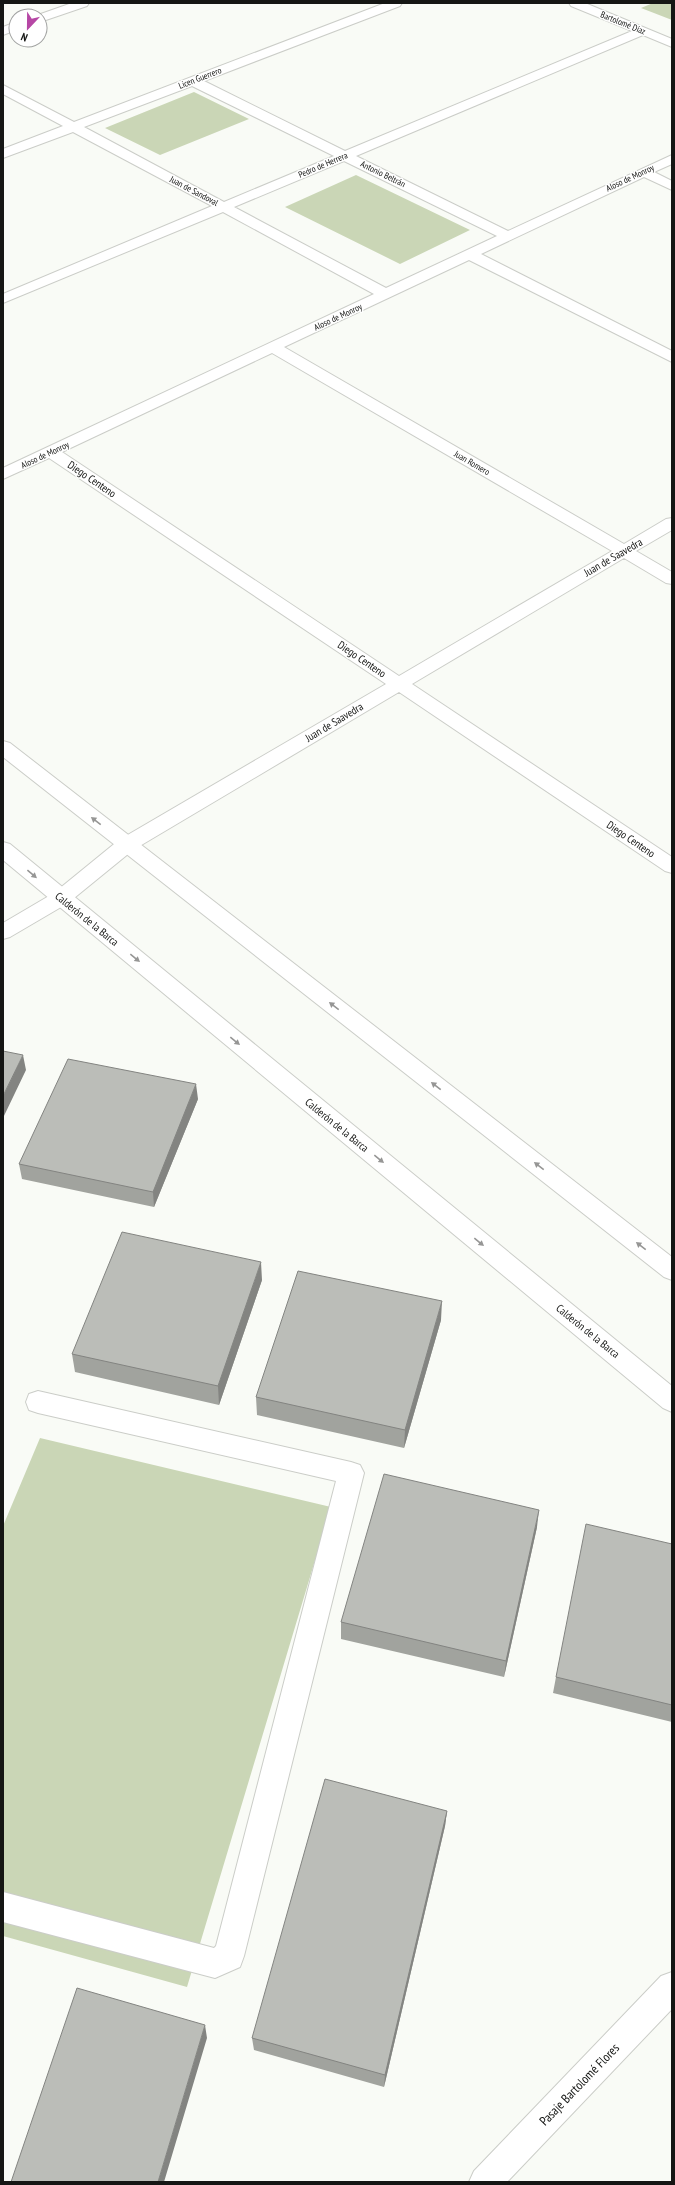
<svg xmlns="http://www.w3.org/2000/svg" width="675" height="2185" font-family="'PT Sans Narrow',sans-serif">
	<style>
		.green { fill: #cad6b6 }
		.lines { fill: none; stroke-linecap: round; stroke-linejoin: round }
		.lane-casing { stroke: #cbcdc8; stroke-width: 2 }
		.street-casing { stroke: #cbcdc8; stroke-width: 2 }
		.secondary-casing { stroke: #cbcdc8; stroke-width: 2 }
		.lane { fill: #fff; fill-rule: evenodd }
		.street { fill: #fff; fill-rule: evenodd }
		.secondary { fill: #fff; fill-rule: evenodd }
		.wall { fill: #a1a39e }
		.shaded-wall { fill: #838481 }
		.building { fill: #bbbdb8; stroke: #838481 }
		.oneway { fill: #969695 }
		.labels { text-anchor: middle; stroke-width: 3; stroke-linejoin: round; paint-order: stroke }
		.far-street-label { font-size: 9px; fill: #151614; stroke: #fff }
		.street-label { font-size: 11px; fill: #151614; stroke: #fff }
		.near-street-label { font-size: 13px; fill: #151614; stroke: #fff }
	</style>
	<rect width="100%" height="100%" fill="#f9fbf6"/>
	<!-- green -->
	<path class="green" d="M653 3H672V20L641 8Z
		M194 92 249 119 160 155 105 128Z
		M356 175 470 230 400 264 285 207Z
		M40 1438 331 1507 187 1987 3 1936V1526Z"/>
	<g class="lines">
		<!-- lane casing -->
		<g class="lane-casing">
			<path id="lane" d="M38 1391 351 1462 360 1465 364 1473 244 1956 240 1967 215 1978 3 1922V1892L214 1948 216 1946 336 1481 38 1413 29 1410 26 1402 29 1394Z"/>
		</g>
		<!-- street casing -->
		<g class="street-casing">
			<path id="street" d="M72 3H89L87 6 40 22V16H35Z
				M385 3H402L400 6 204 81 345 151 632 31 571 6 569 3H585L672 39V47L643 35 356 156 508 231 672 155V164L654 172 672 181V190L644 177 481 254 672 351V362L469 260 284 347 624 544 666 519 672 518V530L636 551 672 572V584L666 583 624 558 412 684 672 857V873L665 871 399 692 133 850 68 903 10 937 3 939V923L54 893 119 840 386 684 49 458 3 479V468L374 294 223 212 3 303V294L212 206 73 132 3 158V149L63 126 3 94V85L74 122ZM192 86 334 156 224 202 84 127ZM344 161 497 236 386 288 234 207ZM272 353 612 551 399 676 62 452Z
				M16 22V30L3 35V27Z
				M672 1972V2009L507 2182H469L474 2171 661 1976Z"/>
		</g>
		<!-- secondary casing -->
		<g class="secondary-casing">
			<path id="secondary" d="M3 741 10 743 672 1257V1280L664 1277 3 757Z
				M3 842 10 844 672 1386V1412L663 1408 3 860Z"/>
		</g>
		<!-- lane -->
		<use href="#lane" class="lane"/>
		<!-- street -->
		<use href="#street" class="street"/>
		<!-- secondary -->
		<use href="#secondary" class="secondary"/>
	</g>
	<!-- wall -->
	<path class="wall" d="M198 1099 154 1207 22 1179 19 1164Z
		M262 1280 219 1405 75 1372 72 1354Z
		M441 1320 404 1448 257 1415 256 1397Z
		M537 1527 504 1677 341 1639V1622Z
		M672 1544V1722L553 1693 556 1677Z
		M447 1811 445 1826 384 2087 254 2050 252 2038Z"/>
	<!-- shaded-wall -->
	<path class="shaded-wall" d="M23 1055 26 1070 3 1118V1096Z
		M196 1084 198 1099 154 1207 153 1192Z
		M261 1262 262 1280 219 1405 218 1386Z
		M442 1301 441 1320 404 1448 405 1430Z
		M539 1510 537 1527 504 1677 506 1661Z
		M447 1811 445 1826 384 2087 385 2075Z
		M205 2025 207 2038 164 2182H158Z"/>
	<!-- building -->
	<path class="building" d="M3 1051 23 1055 3 1096Z
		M68 1059 196 1084 153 1192 19 1164Z
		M122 1232 261 1262 218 1386 72 1354Z
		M298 1271 442 1301 405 1430 256 1397Z
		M384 1474 539 1510 506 1661 341 1622Z
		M586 1524 672 1544V1705L556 1677Z
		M325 1779 447 1811 385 2075 252 2038Z
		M77 1988 205 2025 158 2182H11Z"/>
	<!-- one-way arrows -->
	<defs><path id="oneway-solid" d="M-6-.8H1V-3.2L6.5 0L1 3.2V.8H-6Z"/></defs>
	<g class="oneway">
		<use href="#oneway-solid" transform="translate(96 821) rotate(-142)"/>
		<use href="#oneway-solid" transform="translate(32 874) rotate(40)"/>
		<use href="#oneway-solid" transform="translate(135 958) rotate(39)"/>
		<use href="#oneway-solid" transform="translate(334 1006) rotate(-142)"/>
		<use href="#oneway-solid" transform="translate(235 1041) rotate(39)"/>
		<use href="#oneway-solid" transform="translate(436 1086) rotate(-142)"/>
		<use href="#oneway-solid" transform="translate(379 1159) rotate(39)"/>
		<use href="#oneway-solid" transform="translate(539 1166) rotate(-142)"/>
		<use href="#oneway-solid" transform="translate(479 1242) rotate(39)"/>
		<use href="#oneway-solid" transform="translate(641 1246) rotate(-142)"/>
	</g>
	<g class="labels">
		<!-- far-street labels -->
		<g class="far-street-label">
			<text transform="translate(623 23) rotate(22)" y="3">Bartolomé Díaz</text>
			<text transform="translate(200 78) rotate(-21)" y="3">Licen Guerrero</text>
			<text transform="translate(323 165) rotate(-23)" y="3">Pedro de Herrera</text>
			<text transform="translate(383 174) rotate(26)" y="3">Antonio Beltrán</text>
			<text transform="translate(630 178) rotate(-25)" y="3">Aloso de Monroy</text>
			<text transform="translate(194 191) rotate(28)" y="3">Juan de Sandoval</text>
			<text transform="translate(338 317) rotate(-25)" y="3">Aloso de Monroy</text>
			<text transform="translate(45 455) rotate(-25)" y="3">Aloso de Monroy</text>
			<text transform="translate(472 463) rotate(30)" y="3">Juan Romero</text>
		</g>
		<!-- street labels -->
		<g class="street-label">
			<text transform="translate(92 479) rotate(34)" y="4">Diego Centeno</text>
			<text transform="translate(613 557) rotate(-30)" y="4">Juan de Saavedra</text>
			<text transform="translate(362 659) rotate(34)" y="4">Diego Centeno</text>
			<text transform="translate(334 722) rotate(-31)" y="4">Juan de Saavedra</text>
			<text transform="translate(631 839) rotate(34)" y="4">Diego Centeno</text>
			<text transform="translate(87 919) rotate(39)" y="4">Calderón de la Barca</text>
			<text transform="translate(337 1125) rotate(39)" y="4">Calderón de la Barca</text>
			<text transform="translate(588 1331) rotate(39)" y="4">Calderón de la Barca</text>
		</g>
		<!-- near-street labels -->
		<g class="near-street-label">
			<text transform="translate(579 2084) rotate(-46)" y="5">Pasaje Bartolomé Flores</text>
		</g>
	</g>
	<!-- border -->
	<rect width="675" height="2185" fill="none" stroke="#151614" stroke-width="8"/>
	<!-- north arrow -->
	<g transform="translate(28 28) rotate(202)"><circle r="19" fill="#ffffff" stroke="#a1a2a1"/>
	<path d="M0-3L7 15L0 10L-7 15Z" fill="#b647a5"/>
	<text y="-6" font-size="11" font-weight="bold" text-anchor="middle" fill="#151614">N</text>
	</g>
</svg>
